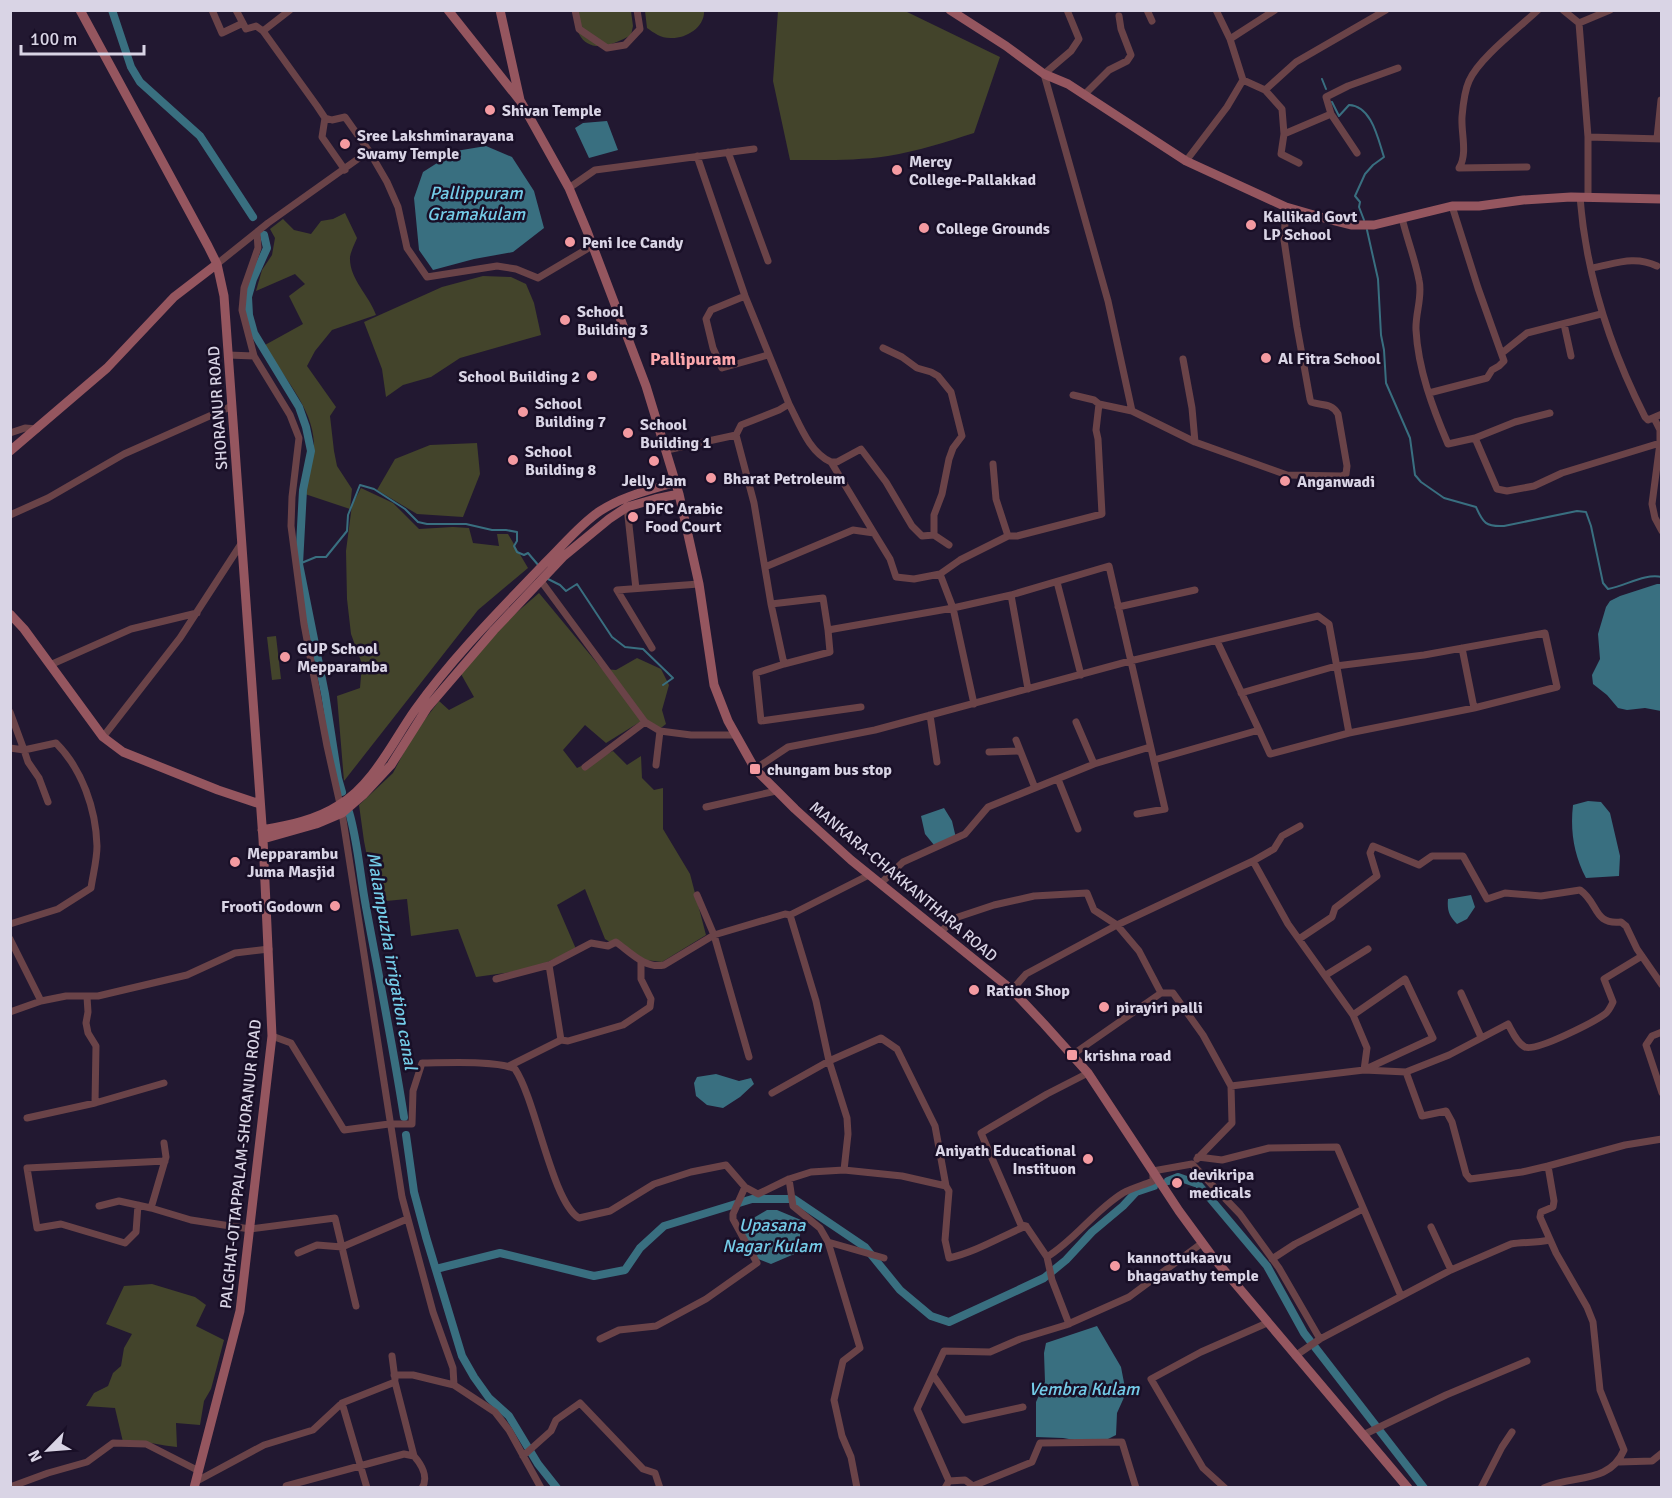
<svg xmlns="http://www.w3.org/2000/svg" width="1672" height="1498" font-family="Signika,sans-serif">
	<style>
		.green { fill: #43442b }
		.water { fill: #396f80 }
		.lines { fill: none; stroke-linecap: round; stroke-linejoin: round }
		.stream { stroke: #396f80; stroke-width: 2 }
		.canal { stroke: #396f80; stroke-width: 8 }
		.street { stroke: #6a4348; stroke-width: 7 }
		.secondary { stroke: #95565f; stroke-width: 9 }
		.poi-dot { fill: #f49aa1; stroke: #190f27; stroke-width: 2 }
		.labels { text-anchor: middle; stroke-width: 5; stroke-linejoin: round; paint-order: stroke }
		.poi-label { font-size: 16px; font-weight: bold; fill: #d9d4e5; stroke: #190f27; text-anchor: start }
		.street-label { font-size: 16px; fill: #d9d4e5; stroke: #190f27 }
		.water-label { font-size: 18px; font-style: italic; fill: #74cce8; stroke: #190f27 }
		.neighbourhood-label { font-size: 18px; font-weight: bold; fill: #f9a5aa; stroke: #190f27 }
	</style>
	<rect width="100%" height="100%" fill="#221831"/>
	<!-- green -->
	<path class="green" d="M574 11H631L633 26 631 35C615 44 590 55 579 34 575 28 575 18 574 11Z
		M645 11H704C705 27 686 39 670 38 661 38 654 33 647 28Z
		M778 11H905L1000 57 974 133C946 142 918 151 888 156 856 161 822 160 790 160L773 81Z
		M345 213 357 238C355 243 351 251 350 257 349 279 369 295 376 315L332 330 315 351 307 366 336 407 330 416 334 451 337 466 352 489 350 509 305 494C308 478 314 460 314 444 313 406 281 376 265 345L303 324 289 296 305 284 295 274 256 291 262 270 272 255 275 238 270 229 283 219 294 230 311 234 321 221 333 219Z
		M483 276 511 277 526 284 534 303 541 335 460 358 431 377 403 385 386 397 382 369 364 322 442 287Z
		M477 443 480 474 463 517 417 514 377 490 395 459 430 445Z
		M361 488 393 503 419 529 453 527 469 528 473 543 499 546 497 534H508L528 568 478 610 344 781 337 696 360 688 362 664 351 634 347 599 346 551 352 505Z
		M539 593 602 669 616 670 637 658 661 669 669 685 662 710 666 724 657 731 643 720 606 743 585 725 563 750 577 768 613 751 627 765 641 756 642 778 654 790 663 788V829L690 874 706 935 662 962 637 959 605 939 585 889 557 905 576 949 532 969 476 977 458 929 411 936 407 899 376 902 364 841 359 805 393 773 413 735 439 701 449 710 474 697 461 674 500 627Z
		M276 636 281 679 272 680 267 637Z
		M152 1284 195 1297 206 1305 196 1326 224 1340 211 1389 204 1401 200 1425 176 1423 177 1447C157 1445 142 1440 123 1442L115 1408 86 1406 94 1393 108 1386 113 1373 121 1366 124 1348 132 1334 106 1324 124 1286Z"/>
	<!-- water -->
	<path class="water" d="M607 121 618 150 589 158 575 128 583 123Z
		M486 146 512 157 534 191 544 228 513 252 474 259 433 270 419 250 414 198 423 172 456 151Z
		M1657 584H1662L1661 711 1645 708 1627 710 1618 708 1607 695 1593 684 1592 675 1600 659 1598 634 1606 607 1610 601 1620 596Z
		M1588 801 1601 802 1610 813 1620 856 1619 876 1586 878C1574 855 1570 831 1573 805Z
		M944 808 952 821 956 838 934 845 925 834 921 816Z
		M1471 895 1475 907 1467 919 1457 924C1449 916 1447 910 1448 899Z
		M716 1074 739 1081 751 1078 754 1084 740 1097 723 1108 707 1105 696 1096 694 1083 697 1077Z
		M767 1210H777L801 1220 799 1252 771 1264 758 1259 740 1226Z
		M1097 1326 1121 1367 1126 1393 1117 1413 1116 1435 1098 1444 1063 1438 1036 1437V1402L1045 1382 1044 1353 1046 1343Z"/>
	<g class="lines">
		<!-- stream -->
		<path class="stream" d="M1322 79 1326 89
			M1332 102 1339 116 1349 105C1372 106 1378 139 1384 157L1373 165 1365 174 1355 196 1360 202 1359 207 1364 220
			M1367 230 1378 279 1381 335 1384 350 1386 383 1410 438 1415 475 1421 482 1444 498 1476 507C1483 523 1486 527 1504 526L1577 511 1586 512 1591 526 1603 583 1608 589C1626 586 1644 573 1662 577
			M299 564 316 557H326L347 531 348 515 360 485 374 489 405 509 418 522 427 524H466L492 530H506L517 532V541L514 546 517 552 524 555 528 553 539 566
			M546 578 560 585 566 591 577 584 612 637 625 647 643 649 673 678 663 685"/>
		<!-- canal -->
		<path class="canal" d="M112 10 131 67 140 82 200 136 253 217
			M264 235 267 248 253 279 248 297 249 315 254 333 299 407 306 427 311 451 303 490 299 564 325 694 338 778 342 792
			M349 812C358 842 360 876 366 907 379 977 393 1046 404 1117
			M406 1135 414 1192 426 1237 462 1356 474 1377 489 1398 509 1416 538 1464 557 1488
			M1168 1181 1178 1177 1198 1184 1267 1266 1304 1333 1424 1488
			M436 1269 500 1253 594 1276 625 1270 640 1248 664 1226 752 1199H794L865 1247 900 1290 931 1316 949 1322 1044 1278 1066 1260 1092 1232 1123 1206 1136 1192 1154 1186"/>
		<!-- street -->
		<path class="street" d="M212 10 222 33 243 23
			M236 10 246 29 256 26 263 31 317 106 325 118 322 137 345 170
			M575 10 579 29 607 48 625 45 640 29 637 10
			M1067 10 1079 39 1071 51 1044 74 1108 301 1132 411
			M1147 10 1152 21
			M1216 10 1230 39
			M1386 10 1296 62 1265 90 1282 109 1284 134 1331 114 1326 97 1348 86 1398 68
			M1563 10 1579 23 1588 137V198
			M1579 23 1610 10
			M263 31 290 10
			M1243 80 1230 39 1275 10
			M1085 94 1109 70 1127 61 1131 55 1121 29 1119 16
			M1331 114 1357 153
			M325 118 332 120 345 117 369 151
			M1284 134 1281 154 1299 163
			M1588 137 1662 139
			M1657 138 1661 100
			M728 152 768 261
			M697 156 745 296 789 404 779 410 741 425 736 435 754 503 771 604 784 664 756 673 761 721 861 707
			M1186 161 1227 107 1243 80 1265 90
			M1527 167 1459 168C1468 154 1461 134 1462 117 1463 105 1464 92 1469 81 1479 58 1519 28 1538 10
			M569 188 595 170 754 149
			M1580 197C1586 275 1610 348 1645 417L1648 420 1662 414
			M1402 218C1407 239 1415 259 1419 280 1423 296 1415 314 1416 330 1418 369 1433 409 1448 444L1475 438 1497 489 1507 491 1534 486 1562 473 1660 443
			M257 233 258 248 244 288 242 310 254 356 290 415 299 438 292 497 291 526 304 624 327 746 342 813 402 1197 433 1312 453 1368 454 1385 495 1412 509 1430 541 1488
			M217 264 268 223 369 151 387 182 398 207 407 248 427 277 497 266 516 269 538 278 592 246
			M1591 268C1615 264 1634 255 1657 266
			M745 296 711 310 706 319 713 348 722 368 768 355
			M1564 324 1571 356
			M883 348 902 357 917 368 931 372 938 376 951 392 962 436 953 448 949 459 942 494 934 515V535L949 545
			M1502 353 1527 333 1601 314
			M228 355 254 356
			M1183 359 1192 408 1195 442
			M1429 393 1487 378 1492 370 1499 366 1504 361 1478 288 1452 206
			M1073 395 1094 400 1099 404 1132 411 1195 442 1287 475 1342 476 1346 474 1347 466 1338 414C1331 402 1321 406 1311 402L1310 399 1297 327 1284 240 1286 207
			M789 404C800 425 809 452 831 462L874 533
			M1654 418 1660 430V443L1652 504 1655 518 1662 531
			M10 433 25 428 37 429
			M1475 438 1515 422 1550 413
			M667 450 736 435
			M831 462H837L861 449 886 482 912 526 922 536 934 535
			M993 464 996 499 1008 536
			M627 507 636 589
			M10 515 48 498 124 454 232 406
			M765 567 853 530 874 533 890 559 896 577 914 579 940 574 960 560 1008 536H1017L1102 514 1098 439 1096 430 1099 404
			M940 574 953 608 974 704
			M541 581 645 722 660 731 691 735H736
			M1057 582 1081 675
			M1011 595 1028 689
			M771 604 823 598 828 630
			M1118 607 1195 590
			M1217 641 1259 730
			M652 648 617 590 699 584
			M1462 648 1474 708
			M784 664 830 652 828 630 953 608 1011 595 1109 566 1165 809 1137 814
			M50 665 131 629 197 613
			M10 712 24 750 56 743C82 769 96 809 97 846 97 860 93 874 91 888L58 909 10 924
			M930 715 937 762
			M1076 722 1094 764
			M103 737 180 638 241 544
			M1016 740 1035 788
			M10 748 24 750 28 762 39 778 48 802
			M989 752 1020 751
			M1154 760 1259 730 1270 754 1349 733
			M656 765 660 731
			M585 767 645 722
			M755 769 788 747 875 730 1130 661 1318 616 1329 624 1349 733 1474 708 1557 687 1545 633 1424 655 1336 666 1241 693
			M1058 779 1078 829
			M706 807 776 791
			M880 884 903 862 965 834 988 807 1094 764 1150 747
			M697 895 714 935 749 1057
			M790 915 816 1001 829 1061 847 1118 848 1134 844 1170
			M940 932 958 917 994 905 1034 896 1087 893 1094 910 1117 925 1139 951 1161 993 1072 1055
			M10 939 41 1001 66 996H98L187 975 235 953 269 949
			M1299 939 1332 917 1335 908 1377 876 1370 853 1373 846 1419 865 1432 856H1463L1487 899 1505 893 1541 896 1580 890C1599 903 1593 925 1621 922L1626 926 1637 949 1662 985
			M549 965 561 1040 568 1041 623 1025 650 1007 651 999 641 979V961
			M1326 975 1368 949
			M496 979 549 965 591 943 608 946 616 942C630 952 645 969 664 965L714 935 785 914 790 915 869 875
			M1012 990 1026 974 1117 925 1253 861 1274 849 1282 836 1300 826
			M1161 993H1173L1203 1035 1231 1086 1364 1070 1367 1048 1353 1015 1288 924 1253 861
			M1461 993 1481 1037
			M87 997 88 1012 86 1023 88 1033 96 1046 95 1103
			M10 1012 41 1001
			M1353 1015 1405 979 1433 1038 1366 1069
			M1662 1032 1652 1036 1646 1045 1662 1093
			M272 1036 291 1043 344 1130 389 1124H412L413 1091 422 1063C443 1063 498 1060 515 1069 536 1100 552 1202 579 1218L610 1211 654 1184 691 1172 726 1165 745 1187 758 1194 789 1179 811 1172 844 1170 902 1176 946 1186 949 1191 945 1240 949 1258C976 1252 1000 1237 1026 1226L1047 1257C1075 1240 1094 1211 1123 1193 1132 1188 1144 1185 1153 1181V1171L1192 1164 1240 1214 1279 1268 1320 1339 1295 1356
			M509 1066 561 1040
			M1364 1070 1406 1072 1449 1055 1508 1024C1512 1031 1517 1043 1525 1047 1536 1052 1594 1022 1605 1014 1609 1011 1611 1006 1613 1002L1604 979 1642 956
			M1406 1072 1422 1116 1446 1111 1452 1122 1466 1174 1470 1179 1522 1172 1548 1166
			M772 1093 829 1061 881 1038 897 1049 935 1126 946 1186
			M27 1118 95 1103 164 1083
			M164 1143 166 1157 151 1208 191 1220 250 1229 335 1218 356 1306
			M1198 1157 1222 1160 1269 1148 1337 1147 1401 1296
			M1197 1159 1232 1123 1231 1086
			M789 1179 793 1206 820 1228 828 1242 860 1348 843 1361 834 1400 842 1436 851 1457 857 1488
			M138 1205 136 1232 125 1243 61 1224 37 1228 27 1168 165 1161
			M99 1206 119 1201 151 1208
			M1026 1226 1021 1225 981 1133 1047 1094 1088 1073
			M1431 1227 1451 1270
			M828 1242 884 1258
			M298 1253 317 1245 342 1247 407 1219
			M1047 1257 1052 1280 1069 1324
			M1272 1259 1295 1244 1363 1209
			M600 1339 619 1330 656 1326 706 1299 757 1263 733 1219V1214L745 1187
			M1320 1339 1451 1270 1511 1244C1524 1242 1536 1243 1550 1240
			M392 1356 395 1379
			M394 1375H413L454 1385
			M933 1375 964 1420 1023 1407
			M342 1403 367 1488
			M1363 1435 1446 1395 1527 1361
			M523 1456 551 1431 556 1420 580 1403 643 1469 655 1473 660 1488
			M1619 1462 1652 1461 1662 1453
			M197 1481 264 1445 313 1430 342 1403 395 1382 414 1456
			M949 1481 917 1409 944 1351 990 1352 1020 1339 1066 1325 1129 1297 1202 1243
			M10 1487 48 1473 87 1462 113 1443 146 1444 199 1471
			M286 1488V1486L404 1454 414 1456C421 1464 429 1477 422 1488
			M945 1488 949 1481 965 1480 973 1486 1032 1462 1040 1443 1122 1442 1136 1488
			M1225 1488 1203 1468 1151 1379 1201 1352 1267 1323
			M1481 1488 1502 1447 1512 1432
			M1544 1488C1572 1474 1609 1485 1624 1450L1600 1390 1593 1322 1587 1307 1556 1253 1540 1217 1541 1212 1553 1207 1554 1201 1548 1166 1625 1145 1662 1139"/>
		<!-- secondary -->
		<path class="secondary" d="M80 10 208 246 217 264 224 296 263 839 272 1036 240 1311 194 1488
			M448 10 521 102 569 188 587 231 646 386 679 494 699 584 714 685 728 721 755 769 795 809 851 860 1012 990 1044 1024 1088 1073 1179 1211 1212 1256 1408 1488
			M500 10 520 100
			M950 10 1006 46 1044 74 1068 84 1186 161 1286 207 1331 220 1351 225H1374L1452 206H1479L1523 200 1571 197 1662 199
			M10 451 107 368 174 297 217 264
			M10 614 24 629 103 737 123 752 218 790 260 804
			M262 830C289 825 316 820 339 805 373 785 393 741 415 710 453 657 499 611 544 564 562 547 579 525 600 511 623 496 650 490 676 482
			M263 839 316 824 342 813 364 794 391 765 427 708 494 630 564 556 609 519 627 507 655 499 679 494"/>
	</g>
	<!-- markers -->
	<g class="poi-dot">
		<circle cx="490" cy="110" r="6"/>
		<circle cx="345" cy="144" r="6"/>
		<circle cx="897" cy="170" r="6"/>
		<circle cx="1251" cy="225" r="6"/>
		<circle cx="924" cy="228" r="6"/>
		<circle cx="570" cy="242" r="6"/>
		<circle cx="565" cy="320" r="6"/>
		<circle cx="1266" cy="358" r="6"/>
		<circle cx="592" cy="376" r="6"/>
		<circle cx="523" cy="412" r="6"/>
		<circle cx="628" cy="433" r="6"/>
		<circle cx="513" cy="460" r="6"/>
		<circle cx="654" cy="461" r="6"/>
		<circle cx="711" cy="478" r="6"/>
		<circle cx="1285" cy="481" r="6"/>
		<circle cx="633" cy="517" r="6"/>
		<circle cx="285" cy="657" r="6"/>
		<rect x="749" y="763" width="12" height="12" rx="3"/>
		<circle cx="235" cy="862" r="6"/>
		<circle cx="335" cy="906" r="6"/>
		<circle cx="974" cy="990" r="6"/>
		<circle cx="1104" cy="1007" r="6"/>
		<rect x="1066" y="1049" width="12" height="12" rx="3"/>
		<circle cx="1088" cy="1159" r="6"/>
		<circle cx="1177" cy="1183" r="6"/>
		<circle cx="1115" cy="1266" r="6"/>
	</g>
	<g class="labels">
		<!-- poi labels -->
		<g class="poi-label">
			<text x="502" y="116">Shivan Temple</text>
			<text x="357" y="141">Sree Lakshminarayana<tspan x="357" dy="18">Swamy Temple</tspan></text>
			<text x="909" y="167">Mercy<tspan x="909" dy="18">College-Pallakkad</tspan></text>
			<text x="1263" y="222">Kallikad Govt<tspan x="1263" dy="18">LP School</tspan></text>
			<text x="936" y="234">College Grounds</text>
			<text x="582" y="248">Peni Ice Candy</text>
			<text x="577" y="317">School<tspan x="577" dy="18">Building 3</tspan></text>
			<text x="1278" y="364">Al Fitra School</text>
			<text x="580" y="382" text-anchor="end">School Building 2</text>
			<text x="535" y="409">School<tspan x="535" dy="18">Building 7</tspan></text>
			<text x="640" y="430">School<tspan x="640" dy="18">Building 1</tspan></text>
			<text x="525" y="457">School<tspan x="525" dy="18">Building 8</tspan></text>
			<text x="723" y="484">Bharat Petroleum</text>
			<text x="654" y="486" text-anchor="middle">Jelly Jam</text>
			<text x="1297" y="487">Anganwadi</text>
			<text x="645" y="514">DFC Arabic<tspan x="645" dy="18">Food Court</tspan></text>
			<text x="297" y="654">GUP School<tspan x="297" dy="18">Mepparamba</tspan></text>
			<text x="767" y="775">chungam bus stop</text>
			<text x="247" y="859">Mepparambu<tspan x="247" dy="18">Juma Masjid</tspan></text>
			<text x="323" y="912" text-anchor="end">Frooti Godown</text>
			<text x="986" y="996">Ration Shop</text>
			<text x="1116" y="1013">pirayiri palli</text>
			<text x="1084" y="1061">krishna road</text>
			<text x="1076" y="1156" text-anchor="end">Aniyath Educational<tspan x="1076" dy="18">Instituon</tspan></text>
			<text x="1189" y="1180">devikripa<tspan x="1189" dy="18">medicals</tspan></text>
			<text x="1127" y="1263">kannottukaavu<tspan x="1127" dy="18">bhagavathy temple</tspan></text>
		</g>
		<!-- street labels -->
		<g class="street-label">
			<text transform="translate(217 408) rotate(-94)" y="6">SHORANUR ROAD</text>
			<text transform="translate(904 881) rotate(40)" y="6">MANKARA-CHAKKANTHARA ROAD</text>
			<text transform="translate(240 1164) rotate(-84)" y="6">PALGHAT-OTTAPPALAM-SHORANUR ROAD</text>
		</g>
		<!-- water labels -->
		<g class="water-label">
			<text x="476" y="199">Pallippuram<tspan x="476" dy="21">Gramakulam</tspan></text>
			<text transform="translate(392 961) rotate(80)" y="6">Malampuzha irrigation canal</text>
			<text x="772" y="1231">Upasana<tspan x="772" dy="21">Nagar Kulam</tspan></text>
			<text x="1084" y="1395">Vembra Kulam</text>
		</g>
		<!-- neighbourhood labels -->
		<g class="neighbourhood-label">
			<text x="693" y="365">Pallipuram</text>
		</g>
	</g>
	<!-- border -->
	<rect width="1672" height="1498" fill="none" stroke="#d9d4e5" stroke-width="24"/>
	<!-- north arrow -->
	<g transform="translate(48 1450) rotate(245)" stroke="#190f27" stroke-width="4.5" paint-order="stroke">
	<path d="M0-4.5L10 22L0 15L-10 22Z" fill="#d9d4e5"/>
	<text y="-9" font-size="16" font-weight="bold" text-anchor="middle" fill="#d9d4e5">N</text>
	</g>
	<!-- scale -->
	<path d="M21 45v9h123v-9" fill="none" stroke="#d9d4e5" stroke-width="3"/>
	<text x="30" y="45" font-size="18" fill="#d9d4e5" stroke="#190f27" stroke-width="4.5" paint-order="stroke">100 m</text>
</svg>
